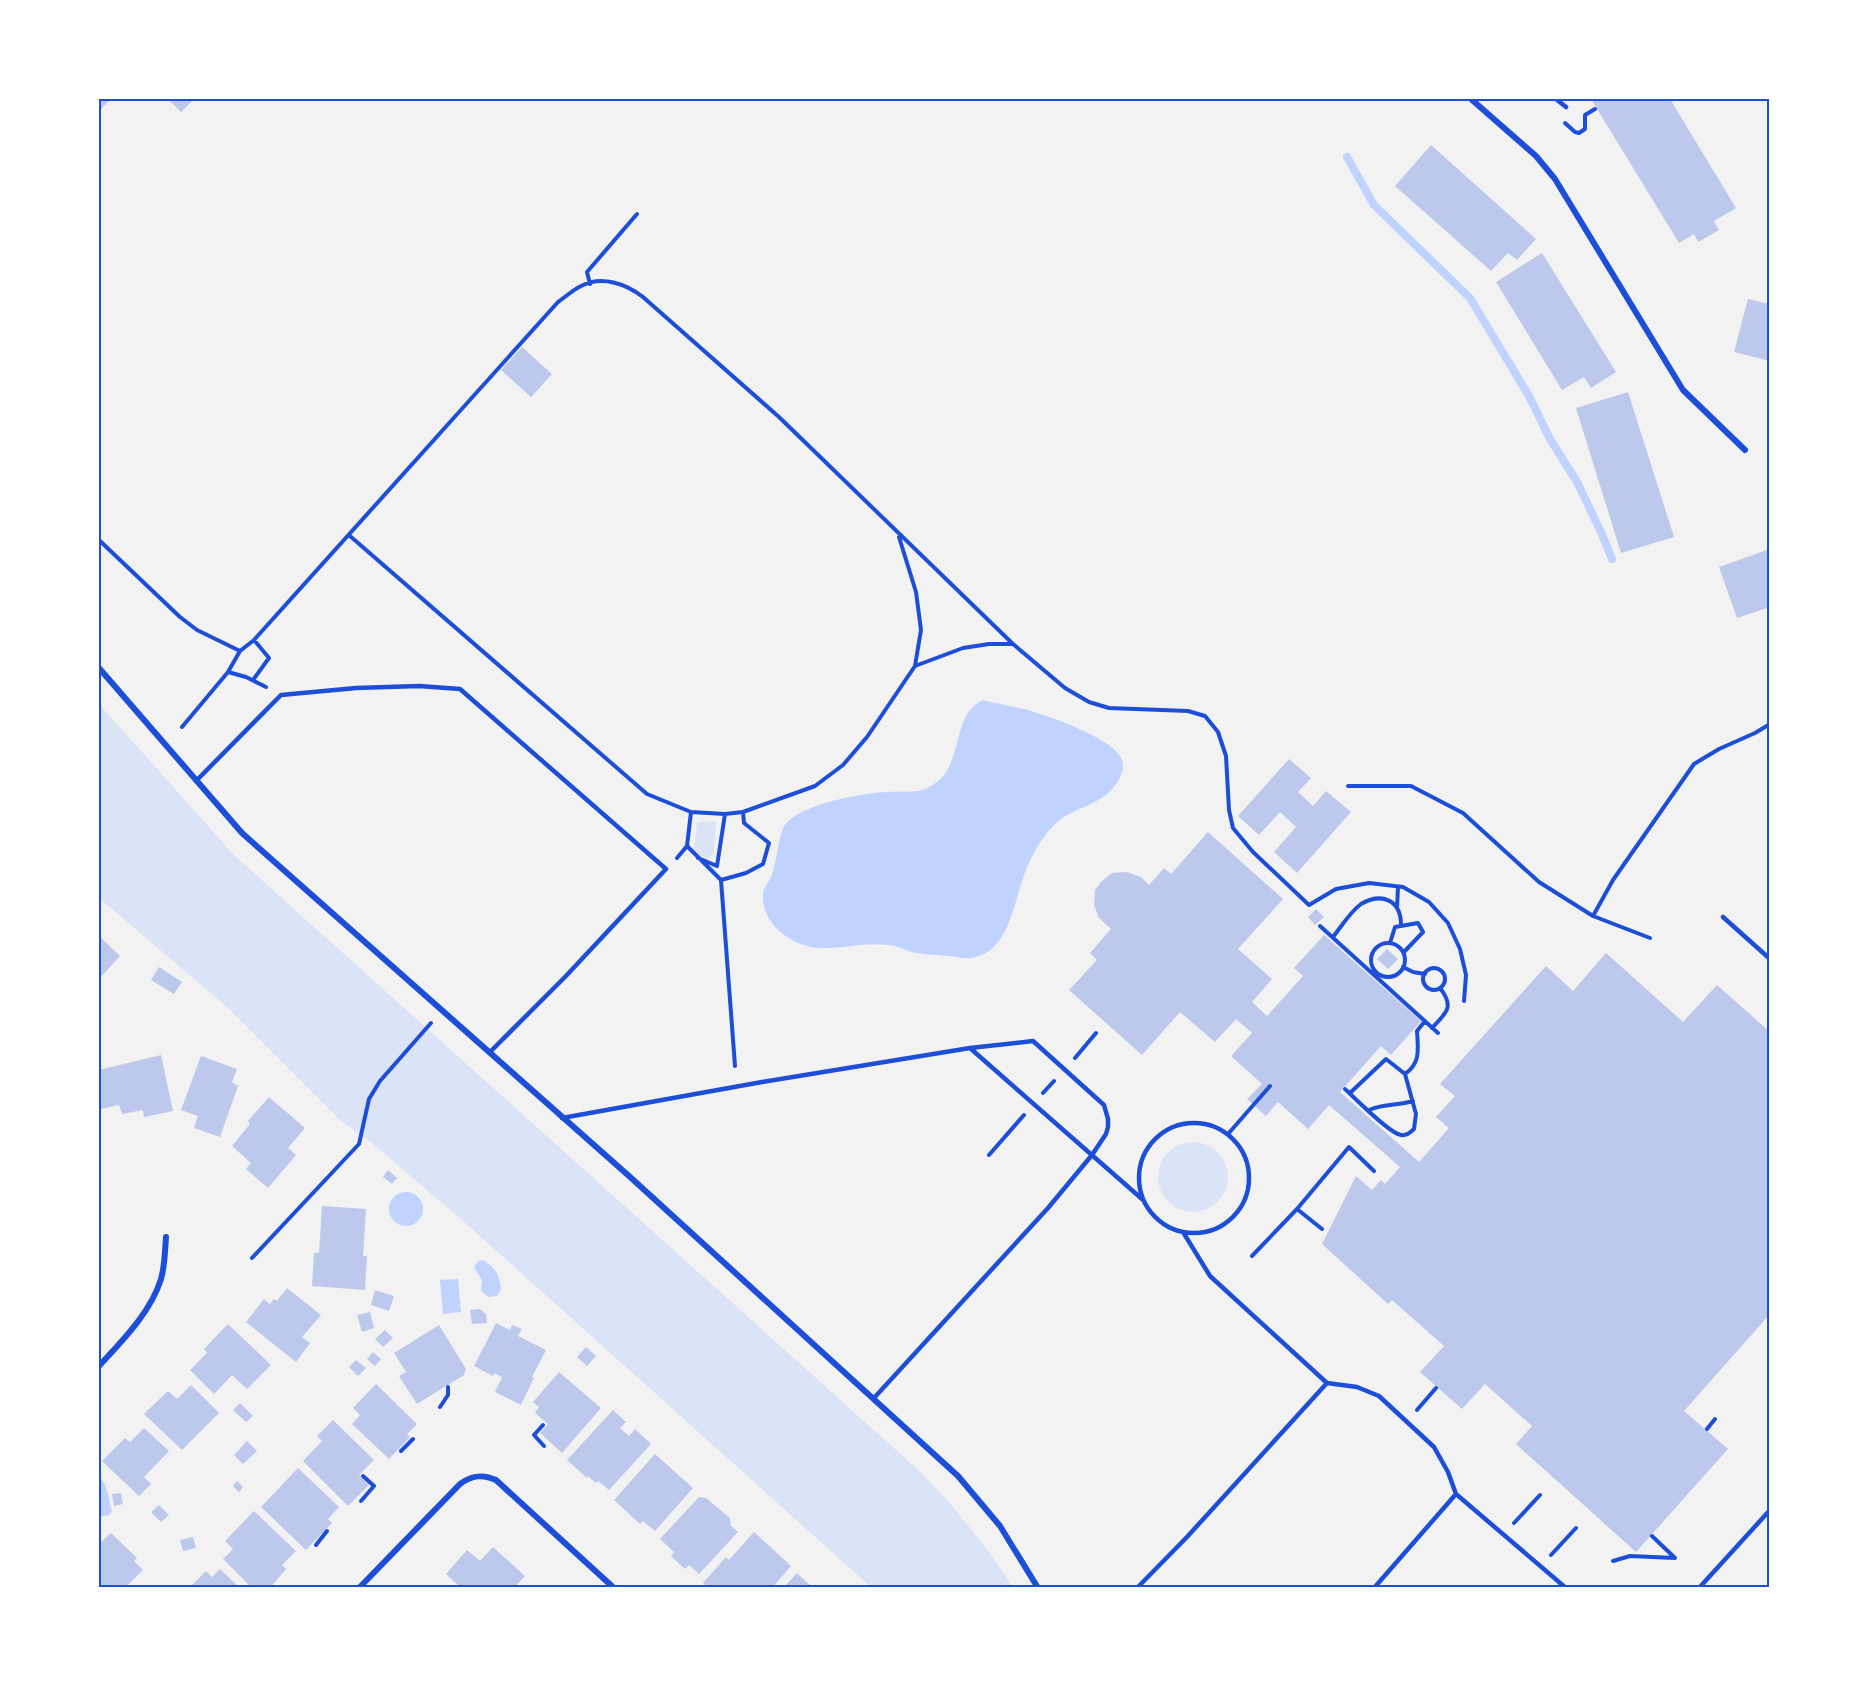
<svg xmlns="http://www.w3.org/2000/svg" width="1869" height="1687" font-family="Barlow,sans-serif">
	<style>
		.green { fill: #dbe4f7 }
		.water { fill: #bfd3fe }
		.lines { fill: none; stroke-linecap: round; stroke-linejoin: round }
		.stream { stroke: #bfd3fe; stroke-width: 8 }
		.building { fill: #bdc9ec }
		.path { stroke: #1d4ed8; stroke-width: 4 }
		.service { stroke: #1d4ed8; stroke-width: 4.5 }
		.minor { stroke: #1d4ed8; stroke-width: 6 }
		.neatline { fill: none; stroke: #1d4ed8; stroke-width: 2 }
	</style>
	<rect width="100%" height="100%" fill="#f2f2f2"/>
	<!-- green -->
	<path class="green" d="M99 704 234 855 915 1467C954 1505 983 1542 1014 1588H872L462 1220 372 1143 341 1121 227 1007 99 898Z
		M716 821 714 853 706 861 694 849 697 822Z
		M1158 1177a35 35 0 1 1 70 0a35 35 0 1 1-70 0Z"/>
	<!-- water -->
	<path class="water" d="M983 700C1001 705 1020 707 1037 713 1055 718 1117 741 1122 760 1125 770 1120 779 1114 787 1099 806 1071 808 1055 824 1042 836 1030 858 1024 875 1016 897 1010 936 989 951 985 954 976 957 971 958 967 959 965 958 961 958 945 954 928 956 912 952 904 950 897 945 888 945 864 942 842 949 819 948 793 947 761 924 763 895 763 887 768 884 771 877 777 862 777 844 783 829 792 805 863 793 887 792 898 791 912 793 922 790 969 774 947 716 983 700Z
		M389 1209a17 17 0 1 1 34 0a17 17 0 1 1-34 0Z
		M483 1260C496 1268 500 1276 501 1290L497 1296 488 1297 481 1290 482 1280 474 1267 478 1261Z
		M458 1279 461 1312 443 1314 440 1280Z
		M99 1476C108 1485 109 1499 112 1512L109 1515 99 1517Z"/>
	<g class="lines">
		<!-- stream -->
		<path class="stream" d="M1347 157 1374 205 1470 298 1529 396 1550 439 1577 482 1601 532 1612 559"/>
	</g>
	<!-- building -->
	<path class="building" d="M99 99H111L99 111Z
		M168 99H194L181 112Z
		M1591 99H1670L1736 208 1714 221 1719 230 1698 242 1694 234 1679 243Z
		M1431 145 1536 239 1517 260 1508 253 1491 271 1395 186Z
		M1542 253 1616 372 1591 388 1584 377 1562 390 1496 282Z
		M1748 299 1770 304V361L1734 352Z
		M522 347 552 374 531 397 501 370Z
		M1628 392 1674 537 1621 553 1576 408Z
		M1770 549V607L1737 618 1719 567Z
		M1289 759 1311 778 1298 792 1313 806 1326 791 1351 812 1297 873 1274 852 1296 827 1280 812 1259 835 1238 816Z
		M1208 832 1283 899 1238 949 1272 979 1252 1002 1267 1016 1303 976 1294 968 1324 935 1421 1021 1391 1055 1381 1046 1340 1092 1419 1162 1449 1128 1436 1117 1455 1096 1440 1084 1546 966 1573 991 1606 953 1683 1022 1717 985 1770 1032V1314L1684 1411 1728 1449 1636 1552 1516 1444 1532 1426 1485 1384 1462 1409 1420 1372 1444 1346 1392 1300 1388 1304 1322 1244 1356 1176 1372 1190 1381 1180 1385 1184 1400 1167 1329 1105 1308 1129 1278 1102 1266 1116 1247 1099 1262 1084 1231 1056 1252 1033 1236 1019 1215 1042 1180 1012 1142 1055 1069 990 1097 960 1090 953 1111 929 1099 918 1094 905 1095 890 1101 882 1112 873 1127 872 1141 877 1149 885 1164 868 1171 874Z
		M1316 909 1324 917 1315 925 1308 917Z
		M99 936 120 956 99 979Z
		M1387 949 1398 959 1388 969 1377 959Z
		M159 967 182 982 174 994 151 980Z
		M161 1055 173 1111 144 1117 143 1110 122 1114 119 1105 101 1109 99 1097V1070Z
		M201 1056 237 1069 232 1082 238 1086 220 1137 194 1128 198 1116 181 1110Z
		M269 1097 305 1128 288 1148 296 1155 268 1188 246 1169 251 1163 232 1146 250 1124 248 1121Z
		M388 1170 397 1178 392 1184 383 1177Z
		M322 1206 366 1209 363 1256H367L365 1290 312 1286 314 1253H319Z
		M287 1288 321 1315 302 1337 310 1343 296 1362 246 1322 264 1299 270 1304 274 1299 277 1301Z
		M375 1290 394 1296 389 1311 371 1305Z
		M480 1309 486 1314 487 1323 472 1324 470 1310Z
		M370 1312 374 1328 362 1332 357 1315Z
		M496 1323 510 1330 512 1325 522 1329 518 1336 546 1350 532 1377 534 1378 521 1405 495 1392 502 1377 494 1373 493 1376 474 1366Z
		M228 1324 271 1365 247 1389 232 1375 214 1394 190 1370 207 1353 204 1349Z
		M439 1325 466 1369 464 1375 417 1404 399 1376 406 1372 394 1353Z
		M385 1330 393 1338 383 1347 375 1339Z
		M586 1347 596 1356 587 1366 577 1357Z
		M373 1352 381 1359 375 1366 367 1359Z
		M356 1360 366 1368 358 1376 349 1367Z
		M559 1372 601 1408 562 1453 540 1433 548 1424 535 1413 539 1407 533 1402Z
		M376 1384 417 1424 407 1434 410 1437 389 1459 352 1424 360 1415 353 1408Z
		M191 1385 219 1413 182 1450 144 1414 168 1391 177 1399Z
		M240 1403 253 1416 246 1422 233 1410Z
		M613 1410 626 1422 620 1428 629 1436 635 1429 651 1444 609 1490 598 1481 596 1483 588 1476 587 1478 567 1460Z
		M333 1420 374 1460 359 1475 369 1485 348 1506 303 1461 322 1441 317 1436Z
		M144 1428 169 1451 144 1477 151 1484 139 1496 102 1461 125 1438 130 1442Z
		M247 1441 257 1451 243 1464 234 1455Z
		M655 1454 693 1488 655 1531 643 1521 640 1524 614 1500Z
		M298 1468 339 1507 328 1519 332 1523 306 1550 261 1507Z
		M237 1481 243 1487 239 1492 233 1486Z
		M121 1493 123 1504 114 1506 112 1494Z
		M699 1497 706 1498 730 1518 731 1526 738 1532 699 1574 689 1565 685 1569 671 1556 674 1552 660 1539Z
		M159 1505 169 1515 161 1522 151 1512Z
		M254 1511 296 1551 282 1565 286 1569 270 1588H252L223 1559 233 1549 225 1541Z
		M754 1532 791 1566 772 1588H709L703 1583 726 1557 729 1560Z
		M111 1533 137 1558 134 1561 143 1570 125 1588H99V1544Z
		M193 1537 196 1548 183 1551 180 1540Z
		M493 1547 525 1576 514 1588H461L446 1574 467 1550 480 1561Z
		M220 1569 240 1588H189L206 1571 212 1577Z
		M797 1573 813 1588H783Z"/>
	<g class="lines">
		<!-- path -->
		<path class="path" d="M1565 123 1575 132 1579 133 1585 129V115L1595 109
			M590 284 587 272 637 214
			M350 536 647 794 691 812 725 814 743 812 815 786 843 765 867 737 915 666 921 630 916 592 899 537
			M99 540 180 617 197 630 240 651
			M915 666 963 648 989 644H1013
			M228 672 246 677 266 687
			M253 680 269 658 254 640
			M182 727 228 672 240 651 254 640 558 302C565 297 573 290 581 286 602 275 626 284 643 297L779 417 1013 644 1065 688 1089 702 1109 708 1188 711 1205 716 1218 732 1226 756 1229 810 1233 828 1253 852 1309 905 1336 889 1369 883 1403 887 1429 902 1448 923 1460 949 1466 975 1464 1001
			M1348 786H1411L1463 813 1539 882 1593 916
			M687 846 721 880
			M677 858 687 846 691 812
			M698 858 717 866 725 814
			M1397 908 1398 887
			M1320 926 1438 1033
			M1333 937C1341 927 1350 912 1361 904 1382 892 1401 900 1401 925
			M1650 938 1593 916 1613 880 1694 764 1719 749 1755 733 1770 724
			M1390 943 1395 927 1418 923 1423 932 1404 952
			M1371 960a17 17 0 1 1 34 0a17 17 0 1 1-34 0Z
			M1403 967 1413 972 1425 974
			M1423 979a11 11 0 1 1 22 0a11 11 0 1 1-22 0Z
			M1432 1028C1446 1013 1455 1007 1440 988
			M1075 1058 1096 1033
			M735 1066 721 880 746 873 763 864 769 843 744 823 743 812
			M1405 1074C1421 1063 1418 1049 1417 1031L1425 1021
			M1345 1089C1356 1099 1389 1133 1401 1135 1406 1136 1410 1133 1414 1129L1416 1114 1405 1074 1386 1059 1350 1093
			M1043 1093 1054 1081
			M1369 1110C1386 1103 1397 1106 1413 1101
			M1228 1134 1270 1086
			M989 1155 1024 1115
			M1297 1209 1322 1229
			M1252 1256 1297 1209 1349 1147 1374 1171
			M252 1258 359 1144 369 1099 380 1081 431 1023
			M440 1407 448 1395V1387
			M1417 1410 1436 1388
			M543 1425 534 1435 544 1446
			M1707 1429 1715 1419
			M401 1451 413 1439
			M361 1501 374 1486 363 1476
			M1514 1523 1540 1495
			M316 1545 327 1531
			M1551 1555 1576 1528
			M1613 1561 1630 1556 1675 1558 1652 1536"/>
		<!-- service -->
		<path class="service" d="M1556 99 1566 107
			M196 781 281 695 356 688 419 686 460 689 666 869 565 977 490 1052
			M1723 917 1770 959
			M970 1048 1142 1199
			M562 1118 762 1082 970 1048 1033 1041 1104 1105 1108 1119V1127L1106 1134 1092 1155 1048 1208 874 1398
			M1139 1178a55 55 0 1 1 110 0a55 55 0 1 1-110 0Z
			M1183 1232 1210 1276 1327 1383 1357 1387 1379 1396 1434 1447 1448 1472 1456 1494 1566 1588
			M1137 1588 1187 1537 1327 1383
			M1374 1588 1456 1494
			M1699 1588 1770 1510"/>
		<!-- minor -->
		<path class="minor" d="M1471 99 1536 156 1555 179 1683 390 1745 450
			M99 668 242 833 629 1176 958 1476 1000 1526 1038 1588
			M99 1366C122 1341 151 1312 161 1279 165 1265 165 1250 166 1237
			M359 1588 460 1484C472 1475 483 1474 496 1480L614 1588"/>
	</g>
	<!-- border -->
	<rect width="1869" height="1687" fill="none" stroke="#ffffff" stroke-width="201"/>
	<rect x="100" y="100" width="1668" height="1486" class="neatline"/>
</svg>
